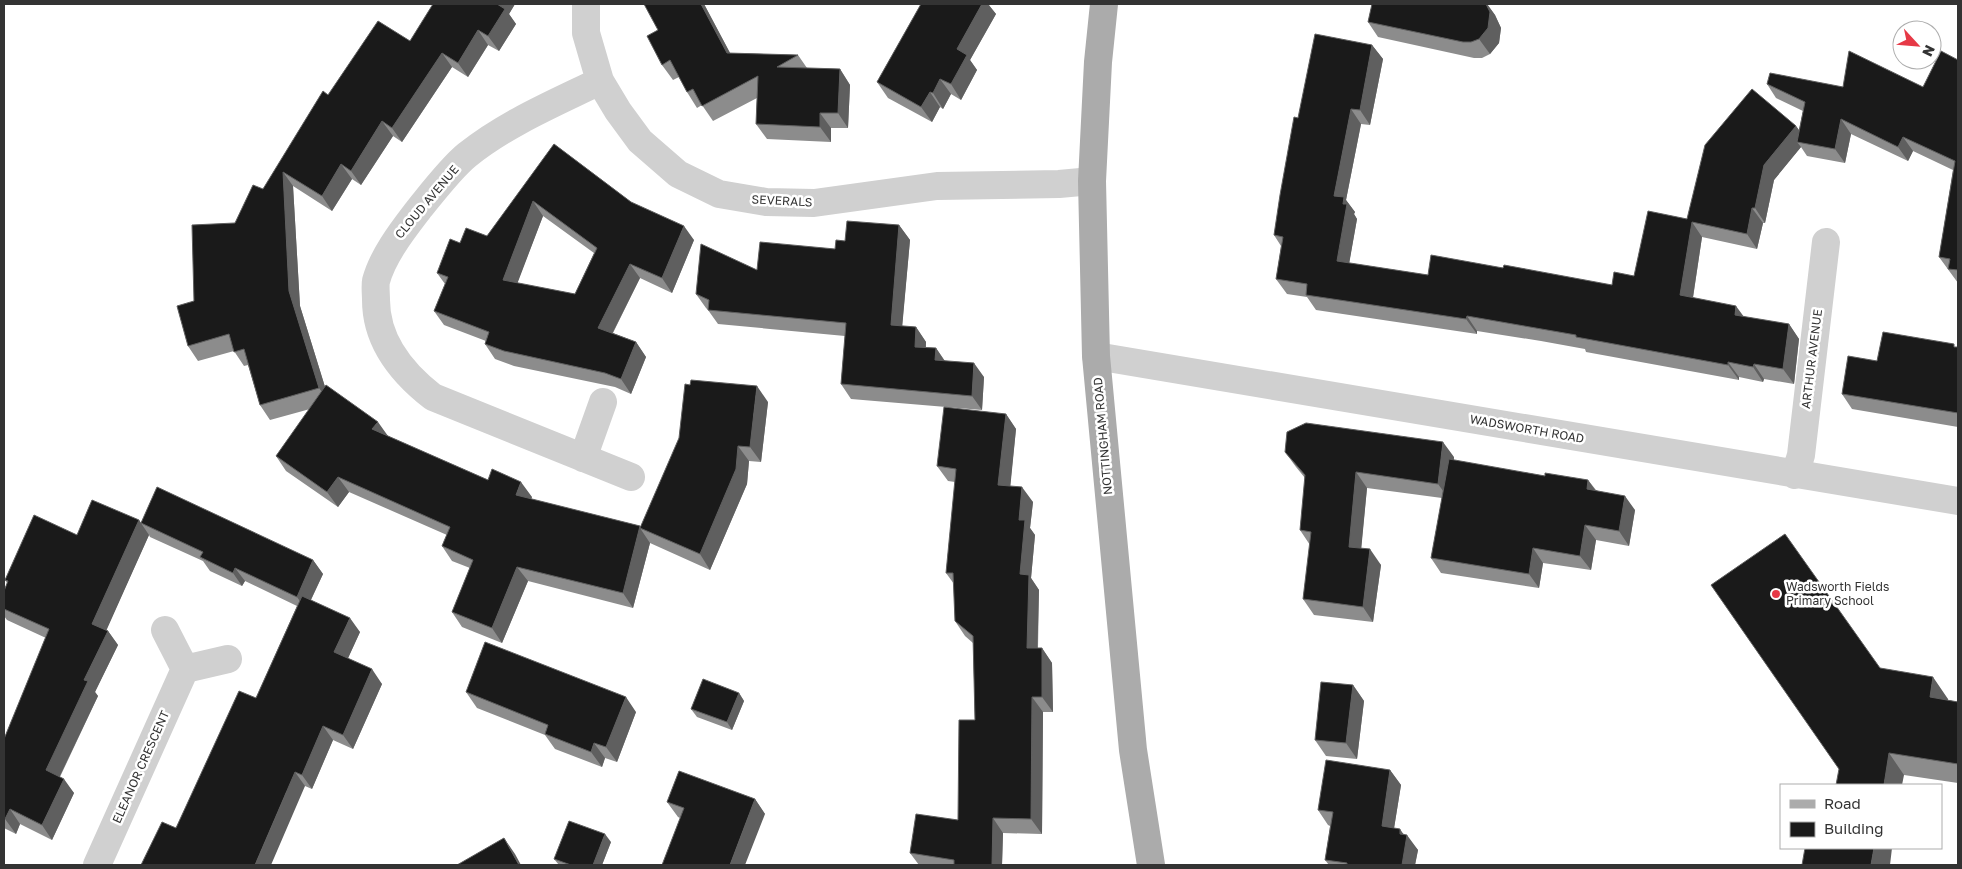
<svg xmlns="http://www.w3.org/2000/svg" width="1962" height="869" font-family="'Golos Text',sans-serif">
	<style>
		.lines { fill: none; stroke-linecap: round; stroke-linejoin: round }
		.minor { stroke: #d0d0d0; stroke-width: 28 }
		.major { stroke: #ababab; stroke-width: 28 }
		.wall { fill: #8c8c8c; fill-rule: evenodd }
		.shaded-wall { fill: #5f5f5f }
		.building { fill: #1a1a1a; stroke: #5f5f5f; fill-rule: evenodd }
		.poi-dot { fill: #e63946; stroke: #fff; stroke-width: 2 }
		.labels { text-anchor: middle; stroke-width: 5; stroke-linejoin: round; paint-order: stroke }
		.street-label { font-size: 12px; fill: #333; stroke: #fff }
		.poi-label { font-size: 12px; fill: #333; stroke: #fff; text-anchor: start }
	</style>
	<rect width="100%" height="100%" fill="#fff"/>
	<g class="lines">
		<!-- minor -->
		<path class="minor" d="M586 4V33L600 81 618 111 640 141 678 174 719 194 766 202 814 203 937 186 1059 184 1092 181
			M600 81C555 103 507 123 467 155 451 168 432 193 419 209 403 230 383 255 376 281 375 286 376 294 376 300 376 341 402 373 433 397L631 477
			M1096 356 1958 501
			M583 458 603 402
			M1795 475 1801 455 1826 242
			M165 630 185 669 228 659
			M97 865 185 669"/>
		<!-- major -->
		<path class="major" d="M1104 4 1098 62 1092 181 1096 356 1133 750 1151 865"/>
	</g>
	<!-- wall -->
	<path class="wall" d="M515 4 509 14 516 24 499 51 488 45 468 77 452 67 402 142 393 136 361 185 352 179 332 211 293 186 300 306 325 387 388 436 488 480 532 497 531 499 640 526H641L768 402 761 462 749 461 747 484 710 570 650 543 633 608 528 581 502 643 462 627 452 612 470 568 452 561 442 546 447 535 349 492 338 507 286 471 276 456 310 409 270 420 260 405 248 365 244 366 234 351 198 361 188 346 194 301 235 223 263 189 328 95 410 41Z
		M704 4 730 53 798 55 807 68 840 69 850 85 848 128H831V142L767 139 756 124 757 98 713 121 702 105 697 108 687 92 679 77 673 80 662 65Z
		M921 4H988L996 14 970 60 977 70 961 100 951 94 943 109 940 107 932 122 888 98 877 82Z
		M1372 4H1487L1495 15 1501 28 1499 43 1490 54 1482 58H1474L1378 37 1368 22Z
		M1372 45 1383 59 1370 125 1361 124 1346 200 1355 212 1354 214 1357 219 1349 263 1428 275 1503 268 1612 285 1634 276 1687 219 1796 126 1799 130 1803 111 1776 98 1767 84 1843 87H1923L1958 60V283L1939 257 1953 170 1913 151 1908 161 1851 134 1845 163 1807 156 1801 147 1774 180 1765 223H1763L1757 249 1702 237 1693 298 1743 317 1789 324 1799 339 1794 384 1764 379 1763 382 1739 377V380L1586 352 1585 349 1541 341 1477 331V334L1316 310 1307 297 1287 294 1276 279 1281 246 1274 235 1298 118Z
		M554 144 631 202 694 240 672 293 640 278 613 333 636 342 646 357 631 394 615 387 514 366 495 359 485 344 486 341 444 325 434 311 445 284 437 273 460 243 487 236ZM543 216 594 253 575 294 517 283Z
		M899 225 910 240 902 326 916 327 926 342V348H936L945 361 984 377 982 410 851 399 841 384 845 336 718 324 708 310 706 308 696 294 757 270 835 249 845 241Z
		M1956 347H1958V427L1852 409 1842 394 1877 361Z
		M1006 414 1016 429 1010 486 1033 502 1030 528 1035 535 1031 578 1039 590 1038 648H1042L1052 663 1053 712H1043L1042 834 1003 833 1002 865H919L910 853 958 820 975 720 973 643 965 636 955 621 954 584 946 573 955 482 948 481 937 466Z
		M1285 452 1454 457V460L1545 476 1588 480 1596 490 1635 510 1629 546 1596 540 1591 570 1543 563 1539 588 1441 573 1431 558 1442 498 1367 488 1361 548 1381 565 1373 622 1314 615 1303 599 1310 545 1300 530 1305 478 1296 467Z
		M139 520 141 523 313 560 323 574 311 600 360 632 348 658 382 684 353 749 333 740 312 789 305 786 176 828 256 698 297 606 245 581 242 586 210 571 203 561 150 537 149 535 106 630 108 631 118 645 95 692 98 696 60 777 74 793 52 840 20 824 16 834 4 828V739L46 638 7 620 4 616V591L7 583 5 580 77 535Z
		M1880 668 1948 699V700L1958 702V783L1904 775 1836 785Z
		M1353 685 1364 701 1357 759 1326 756 1315 740Z
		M466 692 636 712 617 762 605 758 602 767 555 749 545 735 477 708Z
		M739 693 744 701 732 730 697 717 691 709Z
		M1390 770 1401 785 1394 828 1404 834 1418 850 1415 865H1329L1325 860 1330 826 1328 825 1318 810Z
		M755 799 765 814 680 818 678 817 667 802Z
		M611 842 602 865H559L554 859Z"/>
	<!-- shaded-wall -->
	<path class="shaded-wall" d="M496 4H515L509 14 516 24 499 51 488 36Z
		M701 4H704L738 68 727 53Z
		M982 4H988L996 14 970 60 977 70 961 100 951 84 957 49Z
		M1486 4H1487L1495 15 1501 28 1499 43 1490 54 1479 39Z
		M478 30 488 45 468 77 458 63Z
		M1372 45 1383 59 1370 125 1360 110Z
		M442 53 452 67 402 142 392 128Z
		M840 69 850 85 848 128 838 113Z
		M940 79 951 94 943 109 933 93Z
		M930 92 940 107 932 122 921 107Z
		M1351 109 1361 124 1346 200 1355 212 1354 214 1357 219 1347 276 1337 261 1334 196Z
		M820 113 831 128V142L820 127Z
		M1841 119 1851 134 1845 163 1835 149Z
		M382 121 393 136 361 185 351 171Z
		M1796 126 1806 140 1797 142 1801 147 1774 180 1765 223 1755 208 1764 165Z
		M1903 137 1913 151 1908 161 1898 147Z
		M341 164 352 179 332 211 322 196Z
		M283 172 293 186 300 306 330 403 319 388 289 291Z
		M533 201 543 216 513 295 503 280Z
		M1752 208 1763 223 1757 249 1747 234Z
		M1692 222 1702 237 1691 310 1680 295Z
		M899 225 910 240 901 340 891 325Z
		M684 226 694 240 672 293 662 278Z
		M630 264 640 278 608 342 598 328Z
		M1736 306 1747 321 1735 315Z
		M1467 316 1477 331V334L1466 319Z
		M1789 324 1799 339 1794 384 1783 369Z
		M916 327 926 342 925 362 915 347Z
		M636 342 646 357 631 394 621 379Z
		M936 348 946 363 935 360Z
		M1728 362 1739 377V380L1728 365Z
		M974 363 984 377 982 410 972 396Z
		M1754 364 1764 379 1763 382 1753 367Z
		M757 386 768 402 761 462 750 447Z
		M1006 414 1016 429 1009 500 998 485Z
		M378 422 388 436 372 429Z
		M1443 442 1454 457 1449 499 1438 484Z
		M738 446 749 461 747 484 710 570 700 554Z
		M1356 472 1367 488 1360 562 1349 547Z
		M338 477 349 492 338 507 327 492Z
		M1588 480 1598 494 1587 489Z
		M521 482 532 497 526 510 516 495Z
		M1022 487 1033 502 1030 528 1035 535 1031 578 1039 590 1037 663 1027 648 1020 574 1019 520Z
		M1625 496 1635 510 1629 546 1619 531Z
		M139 520 149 535 103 638 92 624Z
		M1585 525 1596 540 1591 570 1580 556Z
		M640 526 643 530 640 528 650 543 633 608 623 593Z
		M1533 548 1543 563 1539 588 1529 574Z
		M1370 549 1381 565 1373 622 1363 607Z
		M313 560 323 574 306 610 297 597Z
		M517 567 528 581 502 643 492 628Z
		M235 568 245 581 242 586 233 573Z
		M350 618 360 632 344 667 334 652Z
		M108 631 118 645 95 692 98 696 56 784 46 770 84 680Z
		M1042 648 1052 663 1053 712 1042 697Z
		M372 669 382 684 353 749 343 735Z
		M1933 677 1948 699 1945 718 1930 697Z
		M1353 685 1364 701 1357 759 1346 743Z
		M739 693 744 701 732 730 727 722Z
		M626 697 636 712 617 762 606 747Z
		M1032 697 1043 712 1042 834 1031 819Z
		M323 726 333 740 312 789 302 775Z
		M594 743 605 758 602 767 591 752Z
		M1889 753 1904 775 1902 785H1884Z
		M1390 770 1401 785 1392 841 1382 826Z
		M295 772 305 786 271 865H255Z
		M64 779 74 793 52 840 42 825Z
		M755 799 765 814 745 865H730Z
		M10 809 20 824 16 834 5 819Z
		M993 818 1003 833 1002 865H992Z
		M1400 829 1406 838 1407 835 1418 850 1415 865H1402L1400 834Z
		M605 834 611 842 602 865H593Z
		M504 838 515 854 521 865H519Z
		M1874 848H1892L1890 865H1871Z"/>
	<!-- building -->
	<path class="building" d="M433 4H497L505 9 488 36 478 30 458 63 442 53 392 128 382 121 351 171 341 164 322 196 283 172 289 291 319 388 260 405 244 349 234 352 229 334 188 346 177 306 194 301 192 225 235 223 253 185 263 189 323 91 328 95 378 21 410 41Z
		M644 4H701L727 53 798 55 777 67 840 69 838 113H820V127L756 124 758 76 702 106 693 89 687 92 670 60 662 65 647 36 658 30Z
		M921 4H982L957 49 967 55 951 84 940 79 933 93 930 92 921 107 877 82Z
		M1372 4H1486L1490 12 1488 28 1479 39 1471 42H1463L1368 22Z
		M1315 34 1372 45 1360 110 1351 109 1334 196 1344 197 1343 204H1347L1337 261 1428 275 1431 255 1503 268 1504 265 1612 285 1614 272 1634 276 1648 211 1687 219 1705 145 1752 89 1796 126 1764 165 1755 208H1752L1747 234 1692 222 1680 295 1736 306 1735 315 1789 324 1783 369 1754 364 1753 367 1728 362V365L1576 337V335L1530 327 1467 316 1466 319 1306 295 1307 284 1276 279 1283 237 1274 235 1280 195 1294 117 1298 118Z
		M1849 51 1923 87 1941 51 1958 60V270L1948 269 1950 259 1939 257 1955 161 1903 137 1898 147 1841 119 1835 149 1797 142 1805 102 1767 84 1770 73 1843 87Z
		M554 144 631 202 684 226 662 278 630 264 598 328 636 342 621 379 605 373 504 351 485 344 489 332 434 311 448 277 437 273 450 239 460 243 466 228 487 236ZM533 201 597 248 575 294 503 280Z
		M847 221 899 225 891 325 916 327 915 347 936 348 935 360 974 363 972 396 841 384 846 323 708 310 709 300 696 294 701 244 757 270 760 242 835 249 836 240 845 241Z
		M1883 332 1954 344V347H1958V413L1842 394 1848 356 1877 361Z
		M691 380 757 386 750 447 738 446 736 469 700 554 640 528 679 438 685 384 690 385Z
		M326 385 378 422 372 429 488 480 492 469 521 482 516 495 640 526 623 593 517 567 492 628 452 612 473 560 442 546 450 527 338 477 327 492 276 456Z
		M944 407 1006 414 998 485 1022 487 1019 520H1025L1020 574 1029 575 1027 648H1042V697H1032L1031 819 993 818 992 865H954V860L910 853 916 814 958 820 959 720H975L973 636 955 621 953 573H946L956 469 937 466Z
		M1306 423 1443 442 1438 484 1356 472 1349 547 1370 549 1363 607 1303 599 1311 532 1300 530 1305 475 1285 452 1287 432Z
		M1449 459 1545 476V473L1588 480 1587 489 1625 496 1619 531 1585 525 1580 556 1533 548 1529 574 1431 558Z
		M157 487 313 560 297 597 235 568 233 573 200 557 203 552 141 523Z
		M92 500 139 520 92 624 108 631 84 680 88 681 46 770 64 779 42 825 10 809 5 819H4V739L49 629 4 609V591L8 581 5 580 34 515 77 535Z
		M1785 534 1880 668 1933 677 1930 697 1958 702V764L1889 753 1884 785H1836L1839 769 1711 585Z
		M302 596 350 618 334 652 372 669 343 735 323 726 302 775 295 772 255 865H256H141L162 822 176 828 239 691 256 698Z
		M485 642 626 697 606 747 594 743 591 752 545 734 548 725 466 692Z
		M703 679 739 693 727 722 691 709Z
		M1321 682 1353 685 1346 743 1315 740Z
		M1326 760 1390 770 1382 826 1400 829V834L1407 835 1402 865H1347V863L1325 860 1333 812 1318 810Z
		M679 771 755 799 730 865H662L684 808 667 802Z
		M569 821 605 834 593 865H571L554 859Z
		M504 838 519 865H457Z
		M1805 848H1874L1871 865H1802Z"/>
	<!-- markers -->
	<circle class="poi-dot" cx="1776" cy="594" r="5"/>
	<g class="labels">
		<!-- street labels -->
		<g class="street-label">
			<text transform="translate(782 201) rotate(3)" y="4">SEVERALS</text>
			<text transform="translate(427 202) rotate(-50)" y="4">CLOUD AVENUE</text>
			<text transform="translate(1812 359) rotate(-83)" y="4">ARTHUR AVENUE</text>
			<text transform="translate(1527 429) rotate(10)" y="4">WADSWORTH ROAD</text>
			<text transform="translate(1103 436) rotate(-95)" y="4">NOTTINGHAM ROAD</text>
			<text transform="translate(141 767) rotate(-66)" y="4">ELEANOR CRESCENT</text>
		</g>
		<!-- poi labels -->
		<g class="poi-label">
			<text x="1786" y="591">Wadsworth Fields<tspan x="1786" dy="14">Primary School</tspan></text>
		</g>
	</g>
	<!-- border -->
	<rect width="1962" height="869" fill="none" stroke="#333333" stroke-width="10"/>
	<!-- legend -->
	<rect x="1780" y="784" width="162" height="65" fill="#ffffff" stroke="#adadad"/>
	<rect x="1790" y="800" width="25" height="8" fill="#ababab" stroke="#adadad"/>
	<text x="1824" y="809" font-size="15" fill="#333333">Road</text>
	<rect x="1790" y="822" width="25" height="15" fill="#1a1a1a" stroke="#adadad"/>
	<text x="1824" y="834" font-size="15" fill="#333333">Building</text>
	<!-- north arrow -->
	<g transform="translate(1917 45) rotate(116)"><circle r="24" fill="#ffffff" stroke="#adadad"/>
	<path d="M0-4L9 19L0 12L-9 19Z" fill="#e63946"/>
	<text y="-8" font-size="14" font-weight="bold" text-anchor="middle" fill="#333333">N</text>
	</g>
</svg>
